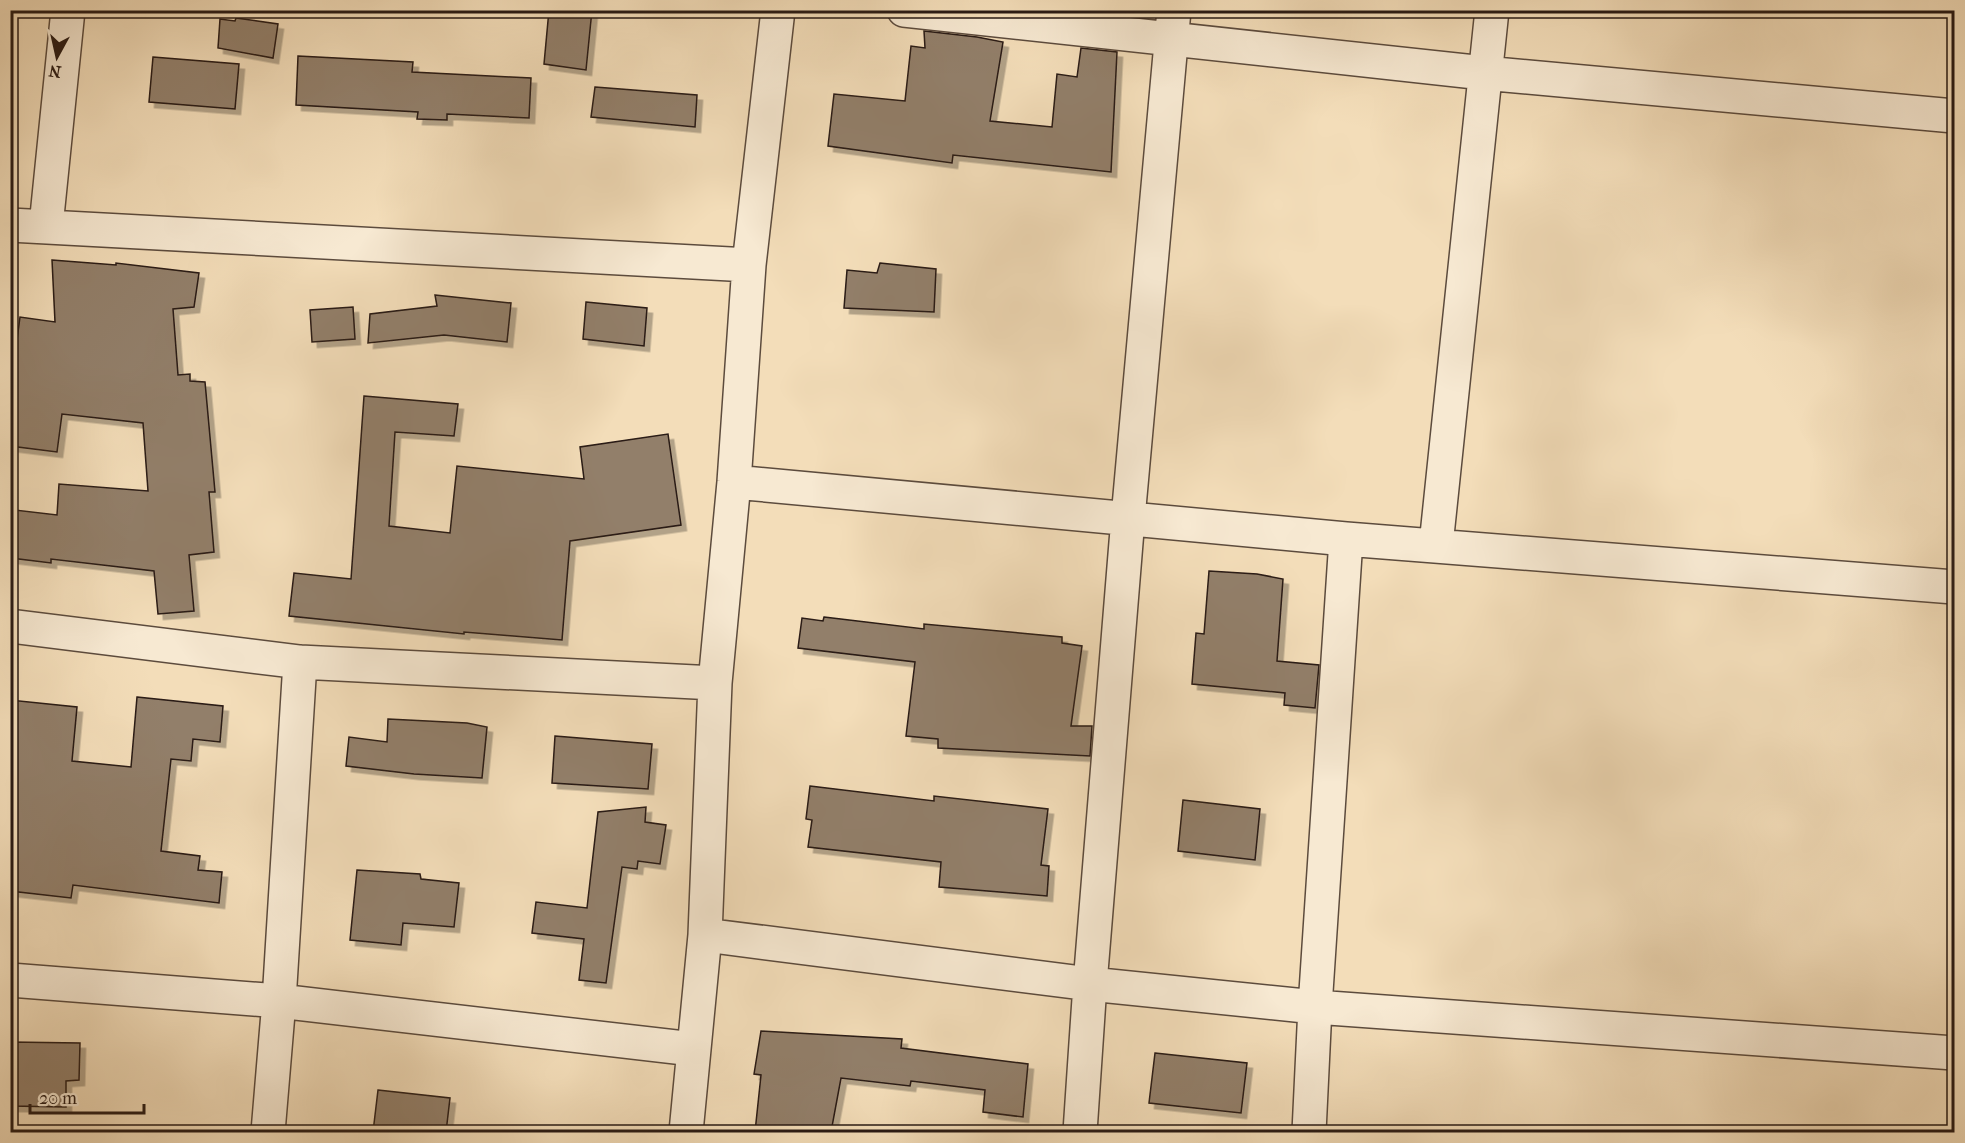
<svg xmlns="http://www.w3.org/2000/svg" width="1965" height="1143" font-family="'IM FELL French Canon',serif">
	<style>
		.building { fill: #927f6a; stroke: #291a14; stroke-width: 1.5; filter: url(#shadow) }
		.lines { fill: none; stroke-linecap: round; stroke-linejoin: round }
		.minor-casing { stroke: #5c4b3d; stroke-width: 36 }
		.minor { stroke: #f7e9d2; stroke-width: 33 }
	</style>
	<defs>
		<filter id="shadow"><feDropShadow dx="5.5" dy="5.5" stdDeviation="0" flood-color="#0004"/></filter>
	</defs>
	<rect width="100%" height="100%" fill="#f3ddb9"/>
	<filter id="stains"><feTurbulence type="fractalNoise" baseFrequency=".00333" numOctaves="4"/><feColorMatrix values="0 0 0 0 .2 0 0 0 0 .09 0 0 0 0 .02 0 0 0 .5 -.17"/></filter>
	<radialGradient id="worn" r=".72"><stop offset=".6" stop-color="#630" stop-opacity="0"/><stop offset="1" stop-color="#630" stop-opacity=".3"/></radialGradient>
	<!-- building -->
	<path class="building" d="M549 10H592L586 70 544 64Z
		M236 18 278 24 273 58 218 48 220 19 235 21Z
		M924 31 977 37 1003 42 990 121 1052 127 1057 74 1077 77 1081 48 1117 52 1111 172 953 155 952 163 828 146 834 94 905 101 911 46 925 48Z
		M298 56 413 62 412 72 531 78 529 118 447 114V120L417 119 418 112 296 105Z
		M153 57 239 64 235 109 149 102Z
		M595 87 697 95 695 127 591 117Z
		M52 260 116 265V263L199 273 194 307 173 309 178 375 190 374V381L205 382 215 492H209L214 552 189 555 194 611 158 614 154 571 51 559V563L11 558 15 510 57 515 59 484 148 491 143 423 62 414 57 452 10 446V393L20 317 55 322Z
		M880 263 936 269 934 312 844 308 847 270 877 273Z
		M435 295 511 303 507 342 444 335 368 343 370 314 437 306Z
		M586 302 647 308 644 346 583 339Z
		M353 307 355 339 312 342 310 310Z
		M364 396 458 404 454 436 395 432 389 526 450 533 457 466 584 479 580 447 668 434 681 525 570 541 562 640 464 632V634L289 616 294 573 351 579Z
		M1209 571 1257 574 1283 579 1277 661 1319 665 1315 708 1284 705 1285 693 1192 684 1196 633 1204 634Z
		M824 617 924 629V624L1062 637V643L1082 646 1071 726H1092L1090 756 938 748V739L906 736 915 662 798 648 802 618 823 621Z
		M137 697 223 706 220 742 193 739 191 761 171 759 161 851 200 856 198 870 222 872 219 903 73 885 71 898 10 891V700L77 707 72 761 131 767Z
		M388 719 467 723 487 727 482 778 414 774 346 766 349 737 387 742Z
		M555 736 652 744 648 789 552 783Z
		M810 786 934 801V796L1048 809 1041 865 1049 866 1047 896 939 887 941 862 808 847 812 820 806 819Z
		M1183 800 1260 809 1255 860 1178 851Z
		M646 807 645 822 666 825 660 864 638 861 637 869 622 867 606 983 579 980 584 939 532 933 536 902 587 908 598 812Z
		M357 870 420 874 421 879 459 883 454 927 403 923 401 945 350 940Z
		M761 1031 902 1039 901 1048 1028 1064 1023 1117 983 1112 985 1090 911 1081 910 1086 841 1078 831 1132H755L761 1075 754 1074Z
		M10 1042 80 1043 79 1080 66 1081V1107L10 1106Z
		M1155 1053 1247 1063 1241 1113 1149 1103Z
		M378 1090 450 1098 446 1132H373Z"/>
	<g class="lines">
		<!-- minor casing -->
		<g class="minor-casing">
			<path id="minor" d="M904 10 1484 73 1954 116
				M10 225 749 265
				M46 226 68 10
				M734 482 1346 539 1954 587
				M1436 545 1492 10
				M10 626 300 662 715 683
				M705 935 1090 984 1315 1007 1954 1053
				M10 980 279 1001 693 1049
				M268 1132 279 1001 300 662
				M686 1132 705 935 715 683 734 482 749 265 778 10
				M1080 1132 1090 984 1128 518 1174 10
				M1309 1132 1315 1007 1346 539"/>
		</g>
		<!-- minor -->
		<use href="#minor" class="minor"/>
	</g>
	<!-- margin -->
	<rect width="1965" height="1143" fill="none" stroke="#f3ddb9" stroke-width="36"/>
	<rect x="12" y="12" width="1941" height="1119" fill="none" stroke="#291a14" stroke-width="3"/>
	<rect x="18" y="18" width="1929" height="1107" fill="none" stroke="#291a14" stroke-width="1.5"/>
	<!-- north arrow -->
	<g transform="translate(57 57) rotate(188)" stroke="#f7e9d2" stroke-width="4.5" paint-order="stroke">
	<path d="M0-4.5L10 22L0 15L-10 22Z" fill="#291a14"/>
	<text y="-9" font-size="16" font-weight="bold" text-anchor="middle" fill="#291a14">N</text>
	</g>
	<!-- scale -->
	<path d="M30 1104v9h114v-9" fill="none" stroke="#291a14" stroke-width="3"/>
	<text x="39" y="1104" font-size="18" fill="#291a14" stroke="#f7e9d2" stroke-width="4.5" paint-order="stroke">20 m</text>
	<rect width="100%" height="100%" filter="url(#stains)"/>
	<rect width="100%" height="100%" fill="url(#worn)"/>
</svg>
